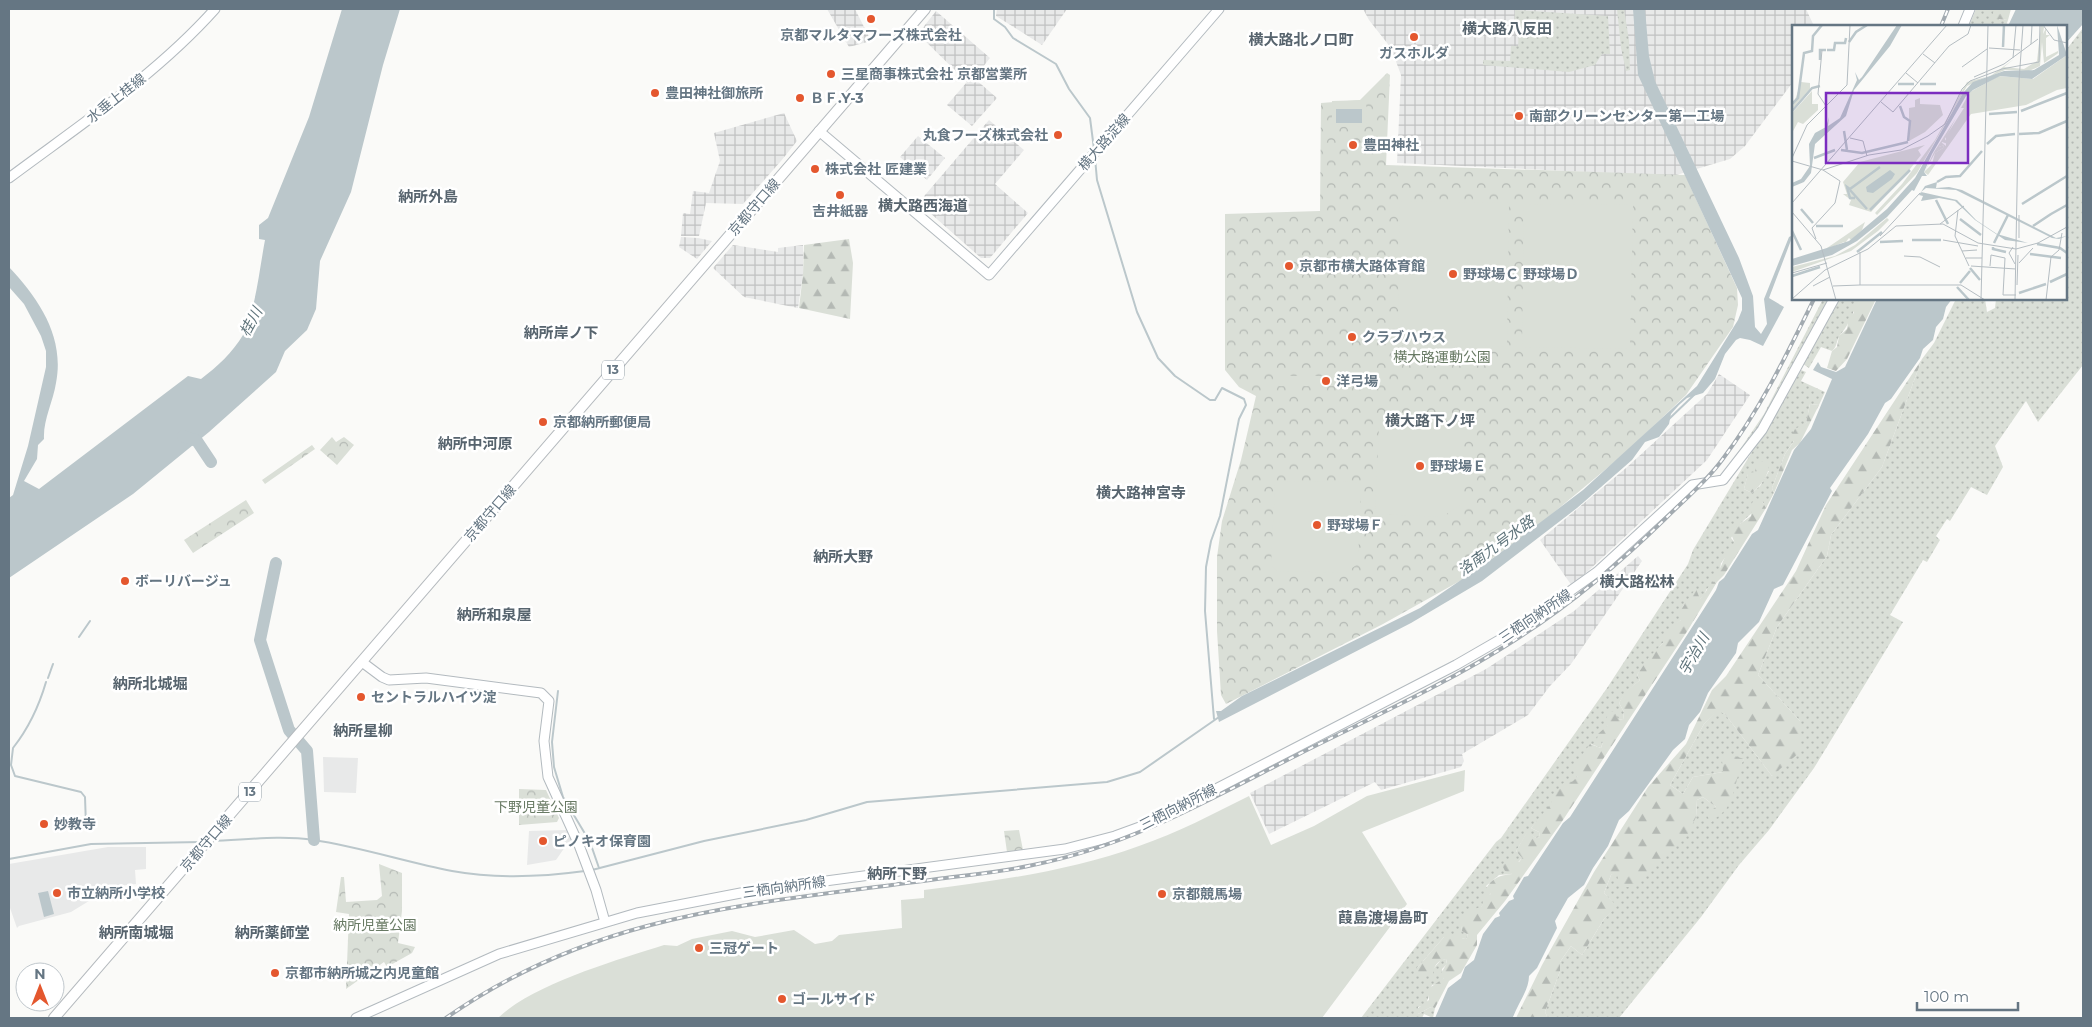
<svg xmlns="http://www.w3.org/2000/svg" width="2092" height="1027" font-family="Montserrat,'Noto Sans JP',sans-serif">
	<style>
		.built { fill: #e8e9e9 }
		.industrial { fill: url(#industrial-grid) }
		.grass { fill: url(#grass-dots); fill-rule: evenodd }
		.forest { fill: url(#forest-firs) }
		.park { fill: url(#park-crowns) }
		.garden { fill: #dadfd7 }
		.water { fill: #bbc7cb }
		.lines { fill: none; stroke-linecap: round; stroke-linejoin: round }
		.stream { stroke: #bbc7cb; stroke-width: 2 }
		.river { stroke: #bbc7cb; stroke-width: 12 }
		.secondary-casing { stroke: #b3babf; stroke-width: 11 }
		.primary-casing { stroke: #b5babe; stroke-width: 12 }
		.secondary { stroke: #fff; stroke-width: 9 }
		.primary { stroke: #fff; stroke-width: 10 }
		.rail-casing { stroke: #a2aab0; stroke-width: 4 }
		.rail { stroke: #fff; stroke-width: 2; stroke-dasharray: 5.5; stroke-linecap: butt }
		.poi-dot { fill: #e4572e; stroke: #fff; stroke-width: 2 }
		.labels { text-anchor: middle; stroke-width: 5; stroke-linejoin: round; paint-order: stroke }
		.shield { fill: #fff; stroke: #939fa8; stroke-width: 1 }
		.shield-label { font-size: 12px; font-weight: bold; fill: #657683 }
		.poi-label { font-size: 14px; font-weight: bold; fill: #657683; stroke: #fff; text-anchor: start }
		.street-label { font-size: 14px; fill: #657683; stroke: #fff }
		.park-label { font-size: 14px; fill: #687a64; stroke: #fff }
		.neighbourhood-label { font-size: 15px; font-weight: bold; fill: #57646e; stroke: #fff }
		.water-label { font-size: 15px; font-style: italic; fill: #60757c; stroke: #fff }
		.inset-river { fill: none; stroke: #bbc7cb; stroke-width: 2.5 }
		.inset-road { fill: none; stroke: #b5bdc2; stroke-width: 1 }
		.view { fill: #7b2cbf; fill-opacity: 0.15; stroke: #7b2cbf; stroke-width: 2.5 }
		.inset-edge { fill: none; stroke: #657683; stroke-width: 2.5 }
	</style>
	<defs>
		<pattern id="industrial-grid" width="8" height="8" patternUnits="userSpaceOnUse" patternTransform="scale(1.25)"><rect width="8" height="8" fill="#e8e9e9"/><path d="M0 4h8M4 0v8" fill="none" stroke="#c0c1c2"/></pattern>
		<pattern id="grass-dots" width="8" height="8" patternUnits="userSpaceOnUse" patternTransform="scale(1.25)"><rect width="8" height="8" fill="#dadfd7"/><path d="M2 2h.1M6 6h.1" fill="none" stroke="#b4b9b4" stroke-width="1.8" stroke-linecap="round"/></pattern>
		<pattern id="forest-firs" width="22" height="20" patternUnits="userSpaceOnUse" patternTransform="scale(1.25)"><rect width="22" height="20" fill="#dadfd7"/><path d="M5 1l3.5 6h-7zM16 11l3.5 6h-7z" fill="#b4b9b4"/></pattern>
		<pattern id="park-crowns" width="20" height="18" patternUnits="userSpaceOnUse" patternTransform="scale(1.25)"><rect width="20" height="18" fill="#dadfd7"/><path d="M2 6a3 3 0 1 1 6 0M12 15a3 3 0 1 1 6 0" fill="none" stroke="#b4b9b4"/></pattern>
	</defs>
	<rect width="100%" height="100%" fill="#fafaf8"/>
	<!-- built -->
	<path class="built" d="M323 757 358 758 356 793 324 792Z
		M568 830 577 847H565L556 860 527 865 529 831Z
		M108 847H146V869L135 870 136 884 108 887 105 899 89 901 71 912 19 926 17 928 9 905V864Z"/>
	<!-- industrial -->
	<path class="industrial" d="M827 9H855L871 41 849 47Z
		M997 9H1067L1042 45 996 16Z
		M1363 9H1806L1814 26H1793V82L1745 146 1730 159 1673 176 1397 163 1401 75 1391 48 1369 20Z
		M936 11 990 58 974 78 997 98 972 126 947 105 967 82 918 34Z
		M784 113 797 141 781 161 743 204 706 203 699 236H681L683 213 690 214 693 191 709 193 720 161 714 133Z
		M989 120 1024 150 995 184 1028 213 990 258H981L921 205 920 201Z
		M918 136 945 158 927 180 900 157Z
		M681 237 698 238 712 241 697 259 679 247Z
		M733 245 778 252V248L803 245V274L798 308 744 297 713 268Z
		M1719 374 1750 395 1707 460 1572 586 1540 540 1626 468 1707 394Z
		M1638 556 1642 561 1571 664 1550 686 1528 715 1462 754 1464 761 1461 767 1381 790 1375 782 1269 834 1250 793 1486 669 1574 611Z"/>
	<!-- grass -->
	<path class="grass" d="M1617 9H1624L1629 40 1630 70 1626 71 1621 48Z
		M1976 9H1998L1999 20H2008L2006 26H1969Z
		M1515 10 1608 16 1610 54H1602L1595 65 1569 72 1483 65V60L1510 61 1511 46H1518L1519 29H1514Z
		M2083 28V365L2038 422 2026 401 1995 446 2003 467 1987 495 1971 487 1950 521 1947 519 1936 536 1940 540 1927 562 1923 560 1890 615 1903 622 1814 768 1769 830 1739 865 1701 917 1619 1018H1548L1545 1012 1560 971V962L1571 946 1582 955 1604 919 1616 906 1604 893 1611 875 1696 817 1697 800 1703 797 1716 807 1711 822 1734 789 1737 771 1744 759 1723 772 1693 777 1683 794 1670 785 1704 724 1718 710 1725 714 1772 776 1800 721 1758 675 1777 627 1827 556 1831 535 1882 467 1922 359 1934 343 1956 299H1985L1987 312 1995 308 1996 299H2066V50Z
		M1823 299H1830L1758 433 1722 476 1764 414Z
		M1838 299H1861C1852 311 1851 322 1841 334 1836 339 1838 346 1832 351L1821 347 1809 368 1803 364Z
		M1801 370 1806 372 1801 381 1825 392 1819 405 1810 404 1806 423 1785 454 1772 488 1774 493 1766 508 1762 501 1752 503 1753 512 1741 523 1731 538 1736 544 1721 563 1720 570 1715 581 1706 590 1705 595 1699 600 1690 597 1689 601 1683 606 1681 620C1672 626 1669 636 1662 644 1653 654 1645 663 1637 675L1640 680 1626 692 1619 703 1624 712 1623 720 1618 719 1608 725 1601 748 1591 744 1578 776 1531 828 1539 832 1540 837 1536 838 1527 833 1516 851 1522 858 1509 872 1512 874 1499 875 1486 886 1491 894 1487 896 1482 906 1461 925 1462 931 1468 935 1466 939 1444 937 1417 968 1433 969 1441 960 1446 959 1447 964 1442 969 1444 978 1439 984 1432 985 1426 1005 1418 1007V1014L1431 1007 1435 1008 1433 1018 1424 1014 1422 1018H1361L1496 842 1501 838 1607 688 1688 564 1693 550ZM1769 471 1760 486 1752 493 1744 489 1748 474Z"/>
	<!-- forest -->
	<path class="forest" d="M1998 9H2011L2008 20 1994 19 1993 12Z
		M849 239 853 263 850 319 799 308 803 274 804 245Z
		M1861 299H1876L1847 359 1836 371 1827 368 1832 351 1837 347 1839 336 1847 329 1849 316 1854 313V307Z
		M1922 359 1882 467 1831 535 1827 556 1777 627 1758 675 1800 721V752L1772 776 1725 714 1718 711 1704 724 1670 785 1683 794 1693 777 1723 772 1722 760 1728 754 1744 759C1736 774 1736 795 1726 809 1722 814 1715 818 1711 822L1706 814 1716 807 1703 797 1697 800 1696 817 1687 836 1632 887H1619L1617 872 1611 875 1604 893 1617 906 1604 919 1582 955 1571 946 1560 962V971L1545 1012 1548 1018H1516L1542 965 1594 872 1648 787 1686 744 1712 690 1726 676 1796 571 1826 505Z
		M1810 404 1819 405 1800 443 1792 450 1774 493 1772 488 1785 454 1794 441 1792 435 1795 429 1806 423Z
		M1764 461 1769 464C1769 476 1761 485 1752 493L1744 489 1748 473 1755 472 1757 462Z
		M1756 498 1762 501 1766 508 1724 575 1717 582 1688 630 1561 823 1505 901 1477 935V945L1461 973 1449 981 1435 1008 1431 1007 1418 1014 1414 1011 1429 1000 1428 989 1444 978 1440 975 1447 963 1446 959C1438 960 1433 967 1433 974 1428 976 1423 976 1418 973L1417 968 1444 937 1457 933 1463 939H1466L1468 935 1462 931 1459 916 1482 906 1484 896 1491 894 1486 889C1491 878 1501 875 1512 874L1505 871 1502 865C1508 859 1512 859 1519 862L1522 858 1516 851 1527 832 1536 838 1540 837 1539 832 1531 828 1549 806 1562 784 1567 781 1572 782 1578 776 1574 774 1573 767 1590 744 1601 748 1603 742 1597 739 1598 734 1608 725 1606 719 1609 712 1615 711 1618 719 1623 720 1624 712 1619 703 1625 692 1640 680 1637 675 1649 657 1663 643C1663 632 1672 625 1681 620V611C1682 607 1693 592 1696 589L1700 599C1707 594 1706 586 1715 581V574C1724 568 1722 554 1735 544L1730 531 1751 516 1752 503Z"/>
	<!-- park -->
	<path class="park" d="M1387 73 1390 75 1386 165 1685 175 1737 288 1738 305 1733 327 1686 395 1624 454 1546 519 1467 577 1383 624 1226 704 1221 695 1217 631V557L1222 521 1241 460 1256 396 1239 387 1225 370V214L1320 211 1321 103 1360 100Z
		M332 437 336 442 344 437 354 445 337 465 320 450Z
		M312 445 315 449 265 484 262 480Z
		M246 500 254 513 193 553 184 540Z
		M519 789 546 790 559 818 557 822 519 825Z
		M1019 830 1023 850 1007 852 1004 831Z
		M379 864 402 873V911L398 943 415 947 412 953 387 967 384 962 346 989 349 914 336 912 341 877H344L346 902 377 900 382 896Z"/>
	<!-- garden -->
	<path class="garden" d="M1366 100 1367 126 1332 127V101Z
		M1400 201 1509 203 1507 347 1398 345Z
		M1524 204 1633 205 1630 349 1522 347Z
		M1279 376H1372V386H1279Z
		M1382 424H1458L1463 429V503L1442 517 1378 514 1375 509 1379 428Z
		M1278 481 1355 482 1361 485 1358 564 1344 573 1277 571 1271 565 1275 485Z
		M1465 770 1464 791 1362 832 1407 904 1322 1018H498C533 984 617 960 664 945L677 946 692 939 732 931 755 937 794 930 815 944 832 941 839 935 902 928 901 900 924 898V890C996 881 1070 871 1139 846 1177 833 1213 814 1249 796L1271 845 1314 826 1367 796Z"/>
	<!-- water -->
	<path class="water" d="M342 9H400L383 65 351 192 320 261 316 309 307 330 285 351 276 372 209 432 133 494 9 578V498L13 495 28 446 46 367V351L41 336 24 304 9 287V267C39 299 65 337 56 383 53 402 43 420 44 439L38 445 37 459 24 481 39 489 188 376 201 379C217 367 233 352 243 335 255 313 260 266 265 240L259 239V225L268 218 309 117Z
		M1633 9H1645L1649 56 1655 81 1739 258 1753 296 1755 327 1761 334 1767 324 1764 299 1789 237 1793 235 1769 298 1784 307 1763 346 1750 340 1740 338 1736 340 1725 354 1715 379 1703 393 1687 398 1679 405 1671 414 1669 424 1659 437 1645 442 1632 460 1577 508 1482 581 1411 623 1219 722 1216 711H1221L1242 696 1420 608 1496 556 1583 490 1697 386 1738 320 1742 310V298L1638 75Z
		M2016 9H2083V24L2066 43V26H2008Z
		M1336 109H1362V123H1336Z
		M1877 299H1952L1946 307 1943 319 1936 327 1933 340 1923 349 1920 358 1891 399 1885 403 1868 434 1830 488 1832 491 1783 585 1774 589 1759 622 1738 643 1736 653 1708 693 1700 712 1689 725 1685 739 1673 750 1629 811 1619 820 1608 846 1593 868 1584 885 1568 898 1555 921 1557 928 1537 968 1529 976C1529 990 1518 1003 1513 1017L1435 1018 1448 988 1461 978 1465 967 1474 960 1483 934 1495 918 1500 916 1499 913 1509 901 1514 899 1513 896 1524 877 1528 876 1563 823 1570 817 1716 590 1719 582 1724 578 1752 534 1758 530 1794 450 1811 429 1832 379 1813 370 1818 362 1821 367 1836 372 1845 367Z
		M48 891 54 914 44 917 38 893Z"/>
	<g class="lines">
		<!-- stream -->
		<path class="stream" d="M994 9V19L1005 27 1013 38 1056 64 1069 89 1090 118 1094 149
			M1095 158 1097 180 1137 312 1158 358 1175 376 1210 400H1215L1222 388 1244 399 1246 405 1239 419 1220 516 1211 541 1206 567 1205 611 1214 719
			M1669 419 1694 395
			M79 637 90 621
			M48 678 53 664
			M46 682C39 706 28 729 13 748L11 765 15 776 81 792 85 797 86 826
			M558 691 552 742 554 767 563 797 590 842 599 868
			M211 841C245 840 279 835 314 840 360 847 406 862 452 871 496 879 541 877 585 871
			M9 859 91 844 201 842
			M592 870 704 841 806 820 867 802 1107 782 1140 772 1219 717"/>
		<!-- river -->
		<path class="river" d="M183 436 197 441 211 462
			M276 563 260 640 289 730 307 751 314 840"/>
		<!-- secondary casing -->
		<g class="secondary-casing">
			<path id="secondary" d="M1963 26 1970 9
				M819 131 989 275 1219 9
				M9 178C80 125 156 75 215 9
				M362 662 382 677 389 680 426 678 541 693 549 701 544 741 548 777 579 845 596 890 605 922
				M356 1018 499 954 637 913 751 891 1065 849 1115 836 1148 824 1456 665 1508 635 1597 572 1692 485 1723 480 1762 430 1834 299"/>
		</g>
		<!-- primary casing -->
		<g class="primary-casing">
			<path id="primary" d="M54 1018 925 9"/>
		</g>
		<!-- secondary -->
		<use href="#secondary" class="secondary"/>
		<!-- primary -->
		<use href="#primary" class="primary"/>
		<!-- rail casing -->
		<g class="rail-casing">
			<path id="rail" d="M1941 26 1948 9
				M446 1018C600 910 758 904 937 879 969 875 1002 872 1033 865 1130 846 1214 797 1301 753 1373 717 1448 683 1515 640 1570 605 1620 563 1666 518 1685 499 1706 482 1722 460 1760 410 1787 354 1814 299"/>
		</g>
		<!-- rail -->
		<use href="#rail" class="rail"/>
	</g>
	<!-- markers -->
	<g class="poi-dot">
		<circle cx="871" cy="19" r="5"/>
		<circle cx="1414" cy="37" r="5"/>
		<circle cx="831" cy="74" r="5"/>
		<circle cx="655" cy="93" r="5"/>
		<circle cx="800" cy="98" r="5"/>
		<circle cx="1519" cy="116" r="5"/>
		<circle cx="1058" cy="135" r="5"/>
		<circle cx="1353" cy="145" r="5"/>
		<circle cx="815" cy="169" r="5"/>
		<circle cx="840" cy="195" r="5"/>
		<circle cx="1289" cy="266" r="5"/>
		<circle cx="1453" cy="274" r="5"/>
		<circle cx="1352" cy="337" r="5"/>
		<circle cx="1326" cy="381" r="5"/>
		<circle cx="543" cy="422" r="5"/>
		<circle cx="1420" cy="466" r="5"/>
		<circle cx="1317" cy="525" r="5"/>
		<circle cx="125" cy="581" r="5"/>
		<circle cx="361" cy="697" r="5"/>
		<circle cx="44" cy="824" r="5"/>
		<circle cx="543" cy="841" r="5"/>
		<circle cx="57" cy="893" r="5"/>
		<circle cx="1162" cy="894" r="5"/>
		<circle cx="699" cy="948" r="5"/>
		<circle cx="275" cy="973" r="5"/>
		<circle cx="782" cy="999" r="5"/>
	</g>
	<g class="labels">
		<!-- shield labels -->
		<g class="shield">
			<rect x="602" y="360.5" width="22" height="19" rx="4"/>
			<rect x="239" y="782.5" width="22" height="19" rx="4"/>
		</g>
		<g class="shield-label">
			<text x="613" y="374">13</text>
			<text x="250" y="796">13</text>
		</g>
		<!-- poi labels -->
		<g class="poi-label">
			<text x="871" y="40" text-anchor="middle">京都マルタマフーズ株式会社</text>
			<text x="1414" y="58" text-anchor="middle">ガスホルダ</text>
			<text x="841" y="79">三星商事株式会社 京都営業所</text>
			<text x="665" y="98">豊田神社御旅所</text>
			<text x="810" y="103">ＢＦ.Y-3</text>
			<text x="1529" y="121">南部クリーンセンター第一工場</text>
			<text x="1048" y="140" text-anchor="end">丸食フーズ株式会社</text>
			<text x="1363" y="150">豊田神社</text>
			<text x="825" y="174">株式会社 匠建業</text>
			<text x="840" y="216" text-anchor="middle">吉井紙器</text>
			<text x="1299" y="271">京都市横大路体育館</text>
			<text x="1463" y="279">野球場Ｃ 野球場Ｄ</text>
			<text x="1362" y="342">クラブハウス</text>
			<text x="1336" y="386">洋弓場</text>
			<text x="553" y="427">京都納所郵便局</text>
			<text x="1430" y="471">野球場Ｅ</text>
			<text x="1327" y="530">野球場Ｆ</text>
			<text x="135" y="586">ボーリバージュ</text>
			<text x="371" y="702">セントラルハイツ淀</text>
			<text x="54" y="829">妙教寺</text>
			<text x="553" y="846">ピノキオ保育園</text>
			<text x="67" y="898">市立納所小学校</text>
			<text x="1172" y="899">京都競馬場</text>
			<text x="709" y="953">三冠ゲート</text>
			<text x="285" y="978">京都市納所城之内児童館</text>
			<text x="792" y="1004">ゴールサイド</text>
		</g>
		<!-- street labels -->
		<g class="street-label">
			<text transform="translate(116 98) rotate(-38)" y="5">水垂上桂線</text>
			<text transform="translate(1104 142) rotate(-49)" y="5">横大路淀線</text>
			<text transform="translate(754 207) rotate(-49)" y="5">京都守口線</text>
			<text transform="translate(490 513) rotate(-49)" y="5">京都守口線</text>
			<text transform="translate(1535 616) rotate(-34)" y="5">三栖向納所線</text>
			<text transform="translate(1178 807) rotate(-27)" y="5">三栖向納所線</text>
			<text transform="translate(206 843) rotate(-49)" y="5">京都守口線</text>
			<text transform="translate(784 887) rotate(-8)" y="5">三栖向納所線</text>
		</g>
		<!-- park labels -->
		<g class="park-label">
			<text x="1442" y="362">横大路運動公園</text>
			<text x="536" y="812">下野児童公園</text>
			<text x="375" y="930">納所児童公園</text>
		</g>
		<!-- neighbourhood labels -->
		<g class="neighbourhood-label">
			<text x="1507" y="34">横大路八反田</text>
			<text x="1301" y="45">横大路北ノ口町</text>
			<text x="428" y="202">納所外島</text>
			<text x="923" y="211">横大路西海道</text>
			<text x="561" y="338">納所岸ノ下</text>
			<text x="1430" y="426">横大路下ノ坪</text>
			<text x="475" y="449">納所中河原</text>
			<text x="1141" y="498">横大路神宮寺</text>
			<text x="843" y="562">納所大野</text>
			<text x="1637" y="587">横大路松林</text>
			<text x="494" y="620">納所和泉屋</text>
			<text x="150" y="689">納所北城堀</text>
			<text x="363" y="736">納所星柳</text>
			<text x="897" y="879">納所下野</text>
			<text x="1383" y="923">葭島渡場島町</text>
			<text x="136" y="938">納所南城堀</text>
			<text x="272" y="938">納所薬師堂</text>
		</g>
		<!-- water labels -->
		<g class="water-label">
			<text transform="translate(251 322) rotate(-62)" y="5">桂川</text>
			<text transform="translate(1496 546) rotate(-36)" y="5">洛南九号水路</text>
			<text transform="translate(1694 654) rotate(-60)" y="5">宇治川</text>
		</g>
	</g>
	<!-- overview -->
	<g transform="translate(1792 25)">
		<rect width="275" height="275" fill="#fafaf8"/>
		<path d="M249 0 252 2 251 9 254 3V10H258L254 13V32L266 26V28L265 29 252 38 250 17 248 41 237 46 213 45 197 52 222 34 212 42 232 44 245 36ZM275 30V63L265 65 234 80 179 89 136 150 132 147 140 139 143 128 151 123 152 120 147 122 149 117 154 121V111L172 83H169L178 67 207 51 241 54ZM194 52 175 61 125 148 85 190 83 188 110 159 143 115 175 57ZM9 57 18 58V64L0 84ZM20 66V79H26V85L11 99 6 97 0 108V88ZM95 193 97 195 86 206 59 226 0 247V242L43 231 63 220ZM73 197 70 205 59 215 57 213 53 218 52 217 38 223H35Z" fill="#dadfd7"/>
		<path d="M164 93 153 114 156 119 150 117 147 122 152 120 151 123 143 128 133 146 142 127Z" fill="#dadfd7"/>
		<path d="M128 73V79L148 80 151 90 133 107 117 116V83L123 82V75Z" fill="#dadfd7"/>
		<path d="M133 120 126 125 129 130 118 144 79 187 57 180 59 175 51 169H55L51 157 68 137Z" fill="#dadfd7"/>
		<path d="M105 0H110L98 21 62 65 54 91 23 119 19 148 12 157 0 162V158L9 154 18 141 17 119 23 108 34 102 37 92 33 86 37 92 36 101 48 93 65 55 63 47 67 55 70 52ZM265 0 275 30 240 54 208 51 181 65 174 71 140 129 132 147 135 151H130L122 166 120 165 95 192 65 216 40 230 0 241V234L57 216 95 184 123 153 171 68 181 57 212 46 242 45 267 30ZM98 145 103 149 100 154 81 168 75 167 74 162ZM145 157 144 163 157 162 170 165 264 213 275 211 267 214 260 213 164 165 134 163 129 167 165 175 184 195 205 209 236 218 213 215 183 195 163 176 147 173 129 176 131 171 127 170 133 161Z" fill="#bbc7cb"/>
		<path class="inset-river" d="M57 17 64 7 75 0M211 22 212 0M35 25H42L43 18H53L54 13M28 35V25H34M106 59H122M128 59H144M0 79 6 73 12 28 20 26 21 11 30 0M108 81 112 92 118 96 116 116M0 86 20 63 28 61M229 86 275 68M197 89 225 87M52 106 55 125M227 109 247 108 275 96M195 119 204 111 223 109M49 125 70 128 116 117M22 133 43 125M145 157 154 152 168 151 190 126M58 165 75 184M63 173H58L55 162 58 164 88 142M144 175 156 199M230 179 275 151M9 184 21 198M78 185 118 145M259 189 275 180M168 194 189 210M24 201H51M241 201 259 189M0 206 9 225M120 215H149M88 217 111 216M202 218 216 190M245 219 268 223 275 228M201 222V224L214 227M65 227 90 207M238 229 269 233M178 243 188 255M0 251 28 242M258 257 275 249M168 258 178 246M165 262 177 275M227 268 254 259"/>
		<path class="inset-road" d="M251 0 262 15 275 18M239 19 240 0M197 23 228 25M30 25 26 69 34 81M131 29 143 38M221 33 224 0M170 42 195 24M114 48 126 58M182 52 212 39 246 14M89 77 101 87 157 21 176 9 179 0M58 113 71 116 75 131M0 133 15 100 55 60 58 0M0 136 31 145 48 156 43 178 20 203 24 214M31 145 77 130 109 125 136 111 153 99 170 64 178 56 210 44 247 37 248 0M0 178 155 0M166 185 163 211 177 241M0 187 29 221 44 275M148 199 172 181M88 211 128 168M227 213V190M151 215 186 221M221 222 217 228 223 239M170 226 185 225M68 227V260H169L193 275M112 231 128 232 148 242M174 233H190M227 238 241 223M179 241 224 244M198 241 199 230 213 233 211 270H224M0 248 35 238M225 260 226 230M21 261 38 252M41 261 68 260M0 274 33 245 76 224 104 201 151 199 186 218 224 224 246 218 275 202M189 275 196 0M223 275 227 56 231 0M254 275 259 232 267 225 270 208"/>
		<path class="view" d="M34 68H176V138H34Z"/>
		<rect width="275" height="275" class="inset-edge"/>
	</g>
	<!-- border -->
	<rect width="2092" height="1027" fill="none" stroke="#657683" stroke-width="20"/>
	<!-- north arrow -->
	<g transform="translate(40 987)"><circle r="24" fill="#ffffff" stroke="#c1c8cd"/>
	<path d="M0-4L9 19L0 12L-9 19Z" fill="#e4572e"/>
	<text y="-8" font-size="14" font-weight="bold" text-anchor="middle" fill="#657683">N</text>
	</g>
	<!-- scale -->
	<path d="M1917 1002v8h101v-8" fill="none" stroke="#657683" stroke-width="2.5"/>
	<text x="1924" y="1002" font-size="15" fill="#657683" stroke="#ffffff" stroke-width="4" paint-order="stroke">100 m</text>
</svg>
